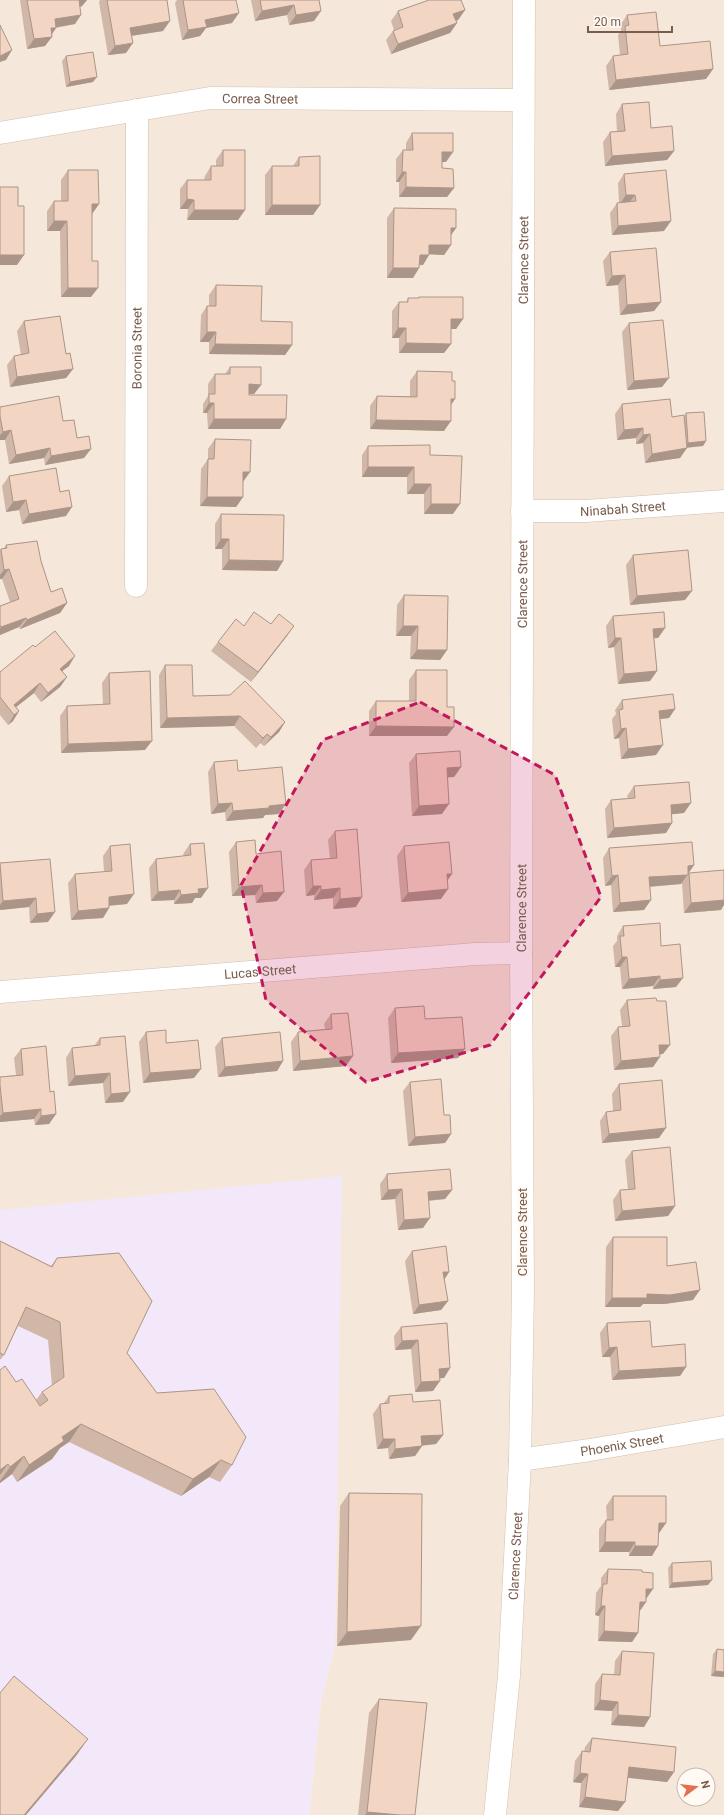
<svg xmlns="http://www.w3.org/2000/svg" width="724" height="1815" font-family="Roboto,sans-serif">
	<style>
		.residential { fill: #f5e8da; fill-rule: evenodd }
		.education { fill: #f3e8fa }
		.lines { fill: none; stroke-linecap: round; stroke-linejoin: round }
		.minor-casing { stroke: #d1beb0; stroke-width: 23 }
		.secondary-casing { stroke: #d6c0b0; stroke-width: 23 }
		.minor { stroke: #fff; stroke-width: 22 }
		.secondary { stroke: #fff; stroke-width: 22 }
		.wall { fill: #d1b7a8 }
		.shaded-wall { fill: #aa9588 }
		.building { fill: #f3d5c3; stroke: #aa9588 }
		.marked { fill: #c2185b; fill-opacity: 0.2; stroke: #c2185b; stroke-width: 3; stroke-dasharray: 8 5; stroke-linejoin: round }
		.labels { text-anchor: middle; stroke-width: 4; stroke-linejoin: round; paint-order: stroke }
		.street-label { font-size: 13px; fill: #7a5c4d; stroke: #fffaf3 }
	</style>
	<rect width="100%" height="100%" fill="#fdf6ec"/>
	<!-- residential -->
	<path class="residential" d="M0 0H724V1815H309L321 1700 335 1647 0 1210ZM684 1775H708V1799H684Z"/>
	<!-- education -->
	<path class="education" d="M342 1176 335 1647 321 1700 309 1815H0V1210Z"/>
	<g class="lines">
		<!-- minor casing -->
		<g class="minor-casing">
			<g id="minor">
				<path id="s1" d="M0 133 210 98 523 100"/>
				<path id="s2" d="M522 511H586L724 501"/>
				<path id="s3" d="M136 586 137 110"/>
				<path id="s4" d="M0 992 475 954 521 953"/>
				<path id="s5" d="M520 1460 590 1450 724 1427"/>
			</g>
		</g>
		<!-- secondary casing -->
		<g class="secondary-casing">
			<g id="secondary">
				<path id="s6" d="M495 1815 509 1676 520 1460 523 1290 521 953 524 0"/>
			</g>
		</g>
		<!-- minor -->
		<use href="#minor" class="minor"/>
		<!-- secondary -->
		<use href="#secondary" class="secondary"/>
	</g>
	<!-- wall -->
	<path class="wall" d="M20 0H87L82 6 80 7 75 24 56 28 52 34 45 46 27 49Z
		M100 0H167L163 31 131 36 126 53 108 55 99 2Z
		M177 0H236L232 23 206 28 200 36 182 40 175 3Z
		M251 0H319L314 21 289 25 287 15 255 21Z
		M465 10 458 20 456 21 457 23 450 33 391 54 386 40 393 31 394 30 391 21 398 11Z
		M627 15 660 46 713 69 706 79 609 90 606 66 613 56 620 55 618 35 621 31V24Z
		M66 56 93 82 66 87 62 61Z
		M622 104 651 128 674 151 667 160 605 166 603 142 610 132H617L616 114Z
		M412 133 446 162H442V168L454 188 447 197H399V182H396V159L403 150H406V143Z
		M223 150 245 210 238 220H187L188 209H180V189L187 180H204L205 176 211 166H216V160Z
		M299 157 320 205 313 215H265V175L272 166H293Z
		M68 170 99 204 92 214 91 297H61L60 231H47V211L54 201H61V180Z
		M624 174 664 231 612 235 610 213 617 203H619L618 183Z
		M394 208 456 228 451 235V245L444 255 429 254 423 265H419V268L413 278H387V218Z
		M610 252 661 302 654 311 620 315 618 285 606 286 603 261Z
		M216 285 292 345 285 355 209 354V342H200L201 315 207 306H209V295Z
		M419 297 463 319 456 329H451V344L444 353H399V338H392V311L399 302H406L408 298H418Z
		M24 321 66 354 73 369 66 378 10 387 7 365 14 356 21 355 17 331Z
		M629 323 662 387 627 390 622 332Z
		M230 367 261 385 254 394H249L286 419 280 429H208L207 413H203V404L208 396V384L215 374H225Z
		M417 371 452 381 455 399 451 405 444 431 370 429V406L377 396H410V381Z
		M622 404 672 417 684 416 686 413 706 441 703 446 687 447 680 458 645 463 643 443 636 444V438L617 440 615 414Z
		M0 407 63 421 77 438 84 458 45 465 44 458 9 464 5 440H0Z
		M215 439 243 482V497L236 507 200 506 201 469 208 459V449Z
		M368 446 430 455 453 514H424V494H407V477H362V455Z
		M9 476 60 492 66 516 22 524 19 510 6 512 2 486Z
		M221 514 283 561 277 571 222 570V549H215V524Z
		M6 545 41 561 51 592 67 603 60 613 20 629 19 627 0 635V606L10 602 2 579H0V550L1 549 4 548Z
		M633 555 685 600 630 605 626 565Z
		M404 595 447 650 440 660 410 659 411 636H396L397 605Z
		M613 616 665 628 658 638H654L657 671 650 681 618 684 614 647 608 648 606 626Z
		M271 624 287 636 251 682 211 651 218 642 244 626Z
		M35 647 69 666 62 671 67 677 60 687 41 702 34 693 16 707 19 711 13 721 8 725 0 715V672Z
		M165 665 193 696 285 722 279 732 264 746 260 743 256 748 234 726 160 728 159 675Z
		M416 670 447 736H369V711L376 701H409V680Z
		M109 673 145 750 61 753 60 716 67 706 103 705 102 683Z
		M622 700 675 709 669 718 660 719 656 755 621 759 619 738 614 739 612 719 616 714 615 710Z
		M416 754 461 767 454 777H448L442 814 412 816 409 763Z
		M214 762 238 771 279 814 265 815 263 818 226 821 225 812 211 814 208 772Z
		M634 786 684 813 672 814V823L666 833 607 838 605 809 611 800 628 798 627 796Z
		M335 831 356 907 333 909V898L314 900V895L306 896 304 870 311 860 330 859 328 840Z
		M236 842 256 854 277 901 256 903 255 895 232 896 229 852Z
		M190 844 201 898H195L192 903 174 904V900L151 901 149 868 156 859 184 856 183 854Z
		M110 846 127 904 109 906V908L103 918 71 920 68 883 75 874 104 872 103 856Z
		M404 846 447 881 441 899 401 902 397 856Z
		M609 848 694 865 688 874 689 873 721 910 684 913 682 883 681 884 650 887 644 910 613 912 611 885 605 886 603 858Z
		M50 859 48 922 30 923 29 907 0 910V863Z
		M623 926 661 946 676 987 653 989V986L622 989 620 967H615L613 946 617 941V936Z
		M627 1000 663 1054H660L653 1067 614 1070 611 1036 618 1027 622 1026 620 1010Z
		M395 1008 425 1019 458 1058 391 1063 388 1018Z
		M331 1014 346 1066 293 1071 291 1042 298 1032 325 1029 324 1024Z
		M146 1032 166 1043 194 1078 143 1083 139 1042Z
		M100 1038 123 1102 105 1103 103 1083 68 1086 66 1058 72 1048 94 1046Z
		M222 1038 283 1061 277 1071 218 1077 215 1047Z
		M21 1049 50 1092 56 1114 49 1124 35 1125 34 1119 0 1122V1077L16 1075 14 1058Z
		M410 1082 444 1115 451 1134 445 1143 408 1146 403 1091Z
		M619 1084 659 1138 602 1143 600 1121 606 1112 613 1111 612 1094Z
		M632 1151 675 1206 668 1216 615 1221 613 1200 620 1190H628L625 1160Z
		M387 1174 452 1190 445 1199 429 1201 423 1228 398 1230 395 1199 381 1200 380 1184Z
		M613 1237 667 1266 693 1300 664 1304H643L640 1307H605L606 1247Z
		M0 1241 51 1266 57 1258 157 1393 232 1465 220 1482 209 1477 181 1496 69 1442 60 1448 52 1459 17 1482 12 1474 0 1483V1370L16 1382 36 1400 42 1392 52 1386 48 1340 18 1326 4 1355 0 1360Z
		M412 1251 449 1272 444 1279 448 1301 441 1310 413 1314 405 1261Z
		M447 1323 450 1368 444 1378H440L433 1391 415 1392 411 1349 395 1350 394 1336 401 1327Z
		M607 1323 652 1347 686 1367 680 1376 612 1380 610 1357H602L600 1333Z
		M389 1396 413 1402 443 1435 436 1444 422 1446 415 1456 389 1459 388 1448 377 1449 373 1414 380 1404H383Z
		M349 1493 411 1640 337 1646 340 1506Z
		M613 1496 666 1523 659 1533 652 1556H629V1552H599V1529L606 1520H607L606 1506Z
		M672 1563 708 1585 669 1588 668 1568Z
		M608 1569 646 1599V1602L639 1612 638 1633 632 1642 598 1641 599 1616 595 1615 596 1593 601 1586V1578Z
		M717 1649 724 1650V1677L711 1676 713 1654Z
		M622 1651 650 1717 644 1727 611 1725 612 1711 594 1710 595 1684 602 1674 614 1675 615 1661Z
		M379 1699 415 1815H358L369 1713Z
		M592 1738 674 1772 667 1782 628 1778 625 1802 618 1811 579 1807 581 1783 573 1782 575 1761 582 1751 584 1752 585 1747Z"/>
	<!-- shaded-wall -->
	<path class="shaded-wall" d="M78 0H87L82 6 72 8Z
		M294 5 287 15 255 21 262 11Z
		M465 10 458 20 446 24 453 14Z
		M321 11 314 21 289 25 296 15Z
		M239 13 232 23 206 28 200 36 182 40 188 30 205 20Z
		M81 15 75 24 51 28H56L50 37H52L45 46 27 49 34 39 55 19Z
		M170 21 163 31 123 37 130 28Z
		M457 23 450 33 391 54 398 44Z
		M133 43 126 53 108 55 115 46Z
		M12 50 6 60 0 62V56Z
		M713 69 706 79 609 90 616 80Z
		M97 77 93 82 66 87 70 82Z
		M674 151 667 160 605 166 612 156Z
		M442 152H453L446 162H435Z
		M402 172H406L399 182H396Z
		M406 187 454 188 447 197H399Z
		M626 195H635L628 204 619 205Z
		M187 199 194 200 188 209H180Z
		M92 204H99L92 214H85Z
		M272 205H320L313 215H265Z
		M194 210H245L238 220H187Z
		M54 221H67L60 231H47Z
		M671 221 664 231 612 235 618 226Z
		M451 228H456L449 238Z
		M429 245H451L444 255 423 254Z
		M0 255H24L17 265H0Z
		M420 255H429L423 265 413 264Z
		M393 268H419L413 278H387Z
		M625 275 618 285 606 286 612 276Z
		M68 288H98L91 297H61Z
		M661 302 654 311 620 315 627 305Z
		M451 319H463L456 329H445Z
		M398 328H406L399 338H392Z
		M207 332H216L209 342H200Z
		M406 343 451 344 444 353H399Z
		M215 344 292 345 285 355 209 354Z
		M73 369 66 378 10 387 17 377Z
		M669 378 662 387 627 390 634 381Z
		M249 384 261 385 254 394H242Z
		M451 399H455L448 409Z
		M209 403H214L207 413H203Z
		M214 419H286L280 429H208Z
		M376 420 451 421 444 431 370 429Z
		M643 428 636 438 617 440 624 430Z
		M11 430 5 440H0V435L3 432Z
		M650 434 643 443 636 444 643 435Z
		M706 441 703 446 684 448 688 443Z
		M50 448 44 458 9 464 16 455Z
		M687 448 680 458 645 463 652 454Z
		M91 449 84 458 45 465 51 456Z
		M368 467H414L407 477H362Z
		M243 472H250L243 482Z
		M414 484H431L424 494H407Z
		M207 497H243L236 507 200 506Z
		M26 500 19 510 6 512 13 502Z
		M431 504H460L453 514H424Z
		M72 507 66 516 22 524 29 514Z
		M221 539H229L222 549H215Z
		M229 560 283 561 277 571 222 570Z
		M9 569 2 579H0V575L4 570Z
		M692 591 685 600 630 605 637 596Z
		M67 603 60 613 20 629 27 620Z
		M26 618 19 627 0 635V628L1 627Z
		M294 626 287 636 251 682 258 672Z
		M403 626H418L411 636H396Z
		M665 628 658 638 646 639 653 629Z
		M615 638H621L614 647 608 648Z
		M417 650H447L440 660 410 659Z
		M75 656 69 666 53 678 60 669Z
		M657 671 650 681 618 684 624 674Z
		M67 677 60 687 41 702 48 693Z
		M40 683 34 693 11 711 14 705Z
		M675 709 669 718 652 720 659 711Z
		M19 711 13 721 8 725 14 715Z
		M240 716 234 726 160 728 167 718Z
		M285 722 279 732 264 746 271 737Z
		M376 726 454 727 447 736H369Z
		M626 728 619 738 614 739 621 729Z
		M267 734 260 743 256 748 263 738Z
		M152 741 145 750 61 753 68 744Z
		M663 745 656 755 621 759 628 749Z
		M461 767 454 777 440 778 447 768Z
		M232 803 225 812 211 814 218 804Z
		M691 803 684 813 664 815 671 805Z
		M286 804 279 814 265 815 263 818 226 821 233 811 269 806Z
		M449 804 442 814 412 816 419 806Z
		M672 823 666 833 607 838 614 828Z
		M694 865 681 884 643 887 649 877 688 866Z
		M447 874H452L445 884Z
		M618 875 611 885 605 886 612 876Z
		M262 885 255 895 232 896 239 887Z
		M313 886H321L314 895 306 896Z
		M208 888 201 898H195L192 903 174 904 181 895 198 889Z
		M340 888 333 898 314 900 321 890Z
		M448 889 441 899 401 902 408 893Z
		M180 890 174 900 151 901 158 892Z
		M284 892 277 901 256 903 263 893Z
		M134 894 127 904 102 906 109 897Z
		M362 897 356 907 333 909 340 899Z
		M36 898 29 907 0 910V905L3 901Z
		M651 900 644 910 613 912 620 903Z
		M724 900V905L721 910 684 913 691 903Z
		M109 908 103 918 71 920 78 911Z
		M55 912 48 922 30 923 37 914Z
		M622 957H627L620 967H615Z
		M660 976 653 986 622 989 629 979Z
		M683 978 676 987 653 989 660 980Z
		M659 1045H670L663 1054 653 1055Z
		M465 1049 458 1058 391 1063 398 1053Z
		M353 1056 346 1066 293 1071 300 1061Z
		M660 1057 653 1067 614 1070 621 1061Z
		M283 1061 277 1071 218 1077 225 1067Z
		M201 1069 194 1078 143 1083 150 1073Z
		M110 1073 103 1083 68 1086 75 1076Z
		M130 1092 123 1102 105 1103 111 1094Z
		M41 1109 34 1119 0 1122V1116L3 1113Z
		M56 1114 49 1124 35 1125 41 1116Z
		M666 1128 659 1138 602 1143 609 1134Z
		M451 1134 445 1143 408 1146 415 1137Z
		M402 1189 395 1199 381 1200 388 1190Z
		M452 1190 445 1199 421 1201 428 1192Z
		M675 1206 668 1216 615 1221 622 1211Z
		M430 1218 423 1228 398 1230 404 1220Z
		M443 1272H449L443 1282Z
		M700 1290 693 1300 664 1304H643L640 1307H605L612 1298 647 1294Z
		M448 1301 441 1310 413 1314 419 1305Z
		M418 1340 411 1349 395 1350 402 1341Z
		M617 1347 610 1357H602L609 1348Z
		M686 1367 680 1376 612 1380 619 1371Z
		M450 1368 444 1378 432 1379 439 1369Z
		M440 1381 433 1391 415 1392 421 1382Z
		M81 1424 69 1442 60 1448 52 1459 17 1482 29 1465 62 1437Z
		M443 1435 436 1444 414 1446 421 1436Z
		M383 1439H395L388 1448 377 1449Z
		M422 1446 415 1456 389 1459 395 1449Z
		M24 1456 12 1474 0 1483V1481L10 1467Z
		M221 1460 209 1477 181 1496 193 1479Z
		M8 1464 0 1475V1470Z
		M659 1523H666L659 1533H652Z
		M605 1542H635L629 1552H599Z
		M635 1546H658L652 1556H629Z
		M712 1580 708 1585 669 1588 672 1583Z
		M646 1589H653L646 1599Z
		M640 1602H646L639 1612Z
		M601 1606H605L599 1616 595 1615Z
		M421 1626 411 1640 337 1646 347 1632Z
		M604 1631 638 1633 632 1642 598 1641Z
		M715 1671 724 1672V1677L711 1676Z
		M600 1700 618 1702 612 1711 594 1710Z
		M618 1715 650 1717 644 1727 611 1725Z
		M88 1739 76 1756 26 1815H24Z
		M629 1767 674 1772 667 1782 622 1777Z
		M580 1773 588 1774 581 1783 573 1782Z
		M585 1797 625 1802 618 1811 579 1807Z
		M367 1812 400 1815H365Z"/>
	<!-- building -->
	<path class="building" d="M27 0H79L81 15 55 19 56 28H51L52 37 34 39Z
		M107 0H167L170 21 130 28 133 43 115 46Z
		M183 0H236L239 13 205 20 207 27 188 30Z
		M260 0H319L321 11 296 15 294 5 262 11Z
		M429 0H461L465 10 453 14 457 23 398 44 393 31 403 27 398 11Z
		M656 12 660 46 710 41 713 69 616 80 613 56 628 54 625 26 629 25 627 15Z
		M0 25 12 50 0 56Z
		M93 52 97 77 70 82 66 56Z
		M649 102 651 128 672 126 674 151 612 156 610 132 625 131 622 104Z
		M412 133H453V152H442V168L453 169 454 188 406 187V172H402L403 150H413Z
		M223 150H245V210H194V200L187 199V180H211V166H223Z
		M320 156V205H272V166H299V157Z
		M68 170H98L99 204H92V261H98V288H68L67 221H54V201H68Z
		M666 170 671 221 618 226 617 203 636 201 635 195H626L624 174Z
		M0 187H18V206H24V255H0Z
		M394 208 456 209V228H451V245H429V255H420L419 268H393Z
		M656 248 661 302 627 305 625 275 612 276 610 252Z
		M216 285 262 286 261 321 292 322V345L215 344 216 332H207V306H216Z
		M419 297H463V319H451V344L406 343V328H398L399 302H408V298H419Z
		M60 316 66 354 70 353 73 369 17 377 14 356 29 353 24 321Z
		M663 320 669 378 634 381 629 323Z
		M230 367H261V385L249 384V395H287L286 419H214V403H209V394H215V374H230Z
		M417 371 452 372V381H455V399H451V421L376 420 377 396 417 397Z
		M59 396 63 421 74 420 77 438 89 436 91 449 51 456 50 448 16 455 11 430 3 432 0 416V407Z
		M670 399 672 417 684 415 687 448 652 454 650 434 643 435V428L624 430 622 404Z
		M704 412 706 441 688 443 686 413Z
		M215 439 251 440 250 472H243V497H207L208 459H214Z
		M430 445V455L462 456 460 504H431V484H414V467H368V446Z
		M56 468 60 492 69 490 72 507 29 514 26 500 13 502 9 476Z
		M221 514 284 515 283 561 229 560V539H221Z
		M37 541 41 561 51 592 62 588 67 603 27 620 26 618 1 627 0 625V606L19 599 9 569 4 570 1 549 7 548 6 545Z
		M688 550 692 591 637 596 633 555Z
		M404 595 448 596 447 650H417L418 626H403Z
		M254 612 271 624 279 614 294 626 258 672 218 642 236 619 244 626Z
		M664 612 665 628 653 629 657 671 624 674 621 638H615L613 616Z
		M55 631 75 656 60 669 67 677 48 693 40 683 14 705 19 711 14 715 0 697V672L33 645 35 647Z
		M165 665H192L193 696 230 695 245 681 285 722 271 737 267 734 263 738 240 716 167 718Z
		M416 670H447V707H454V727L376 726V701H416Z
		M150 671 152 741 68 744 67 706 110 704 109 673Z
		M673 694 675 709 659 711 663 745 628 749 626 728 621 729 619 710 623 709 622 700Z
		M460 751 461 767 447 768 449 804 419 806 416 754Z
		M237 760 238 771 282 767 286 804 269 806V808L233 811 232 803 218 804 214 762Z
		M689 782 691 803 671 805 672 823 614 828 611 800 635 798 634 786Z
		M357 829 362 897 340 899V888L321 890V886H313L311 860 337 858 335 831Z
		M255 840 256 854 281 851 284 892 263 893 262 885 239 887 236 842Z
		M449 842 452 874H447L448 889 408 893 404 846Z
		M692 842 694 865 688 866V875L649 877 651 900 620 903 618 875 612 876 609 848Z
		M204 843 208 888 198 889 199 893 181 895 180 890 158 892 156 859 191 855 190 844Z
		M130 844 134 894 109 897V908L78 911 75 874 112 871 110 846Z
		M50 859 55 912 37 914 36 898 3 901 0 863Z
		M724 870V900L691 903 689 873Z
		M660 923 661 946 680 944 683 978 660 980V976L629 979 627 957H622L620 936H624L623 926Z
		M656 998 657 1001H666L670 1045H659L660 1057 621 1061 618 1027 630 1026 627 1000Z
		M424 1006 425 1019 462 1017 465 1049 398 1053 395 1008Z
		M348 1013 353 1056 300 1061 298 1032 332 1029 331 1014Z
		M166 1030V1043L198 1040 201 1069 150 1073 146 1032Z
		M280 1032 283 1061 225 1067 222 1038Z
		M125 1036 130 1092 111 1094 110 1073 75 1076 72 1048 100 1045V1038Z
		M46 1046 50 1092 54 1091 56 1114 41 1116V1109L3 1113 0 1085V1077L23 1075 21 1049Z
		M441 1079 444 1115H450L451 1134 415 1137 410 1082Z
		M662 1080 666 1128 609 1134 606 1112 621 1110 619 1084Z
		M670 1147 675 1206 622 1211 620 1190 635 1189 632 1151Z
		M450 1169 452 1190 428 1192 430 1218 404 1220 402 1189 388 1190 387 1174Z
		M613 1237H667V1266L696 1262 700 1290 670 1295 647 1294V1298H612Z
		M0 1241 52 1267 57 1258 119 1253 152 1301 127 1353 157 1393 214 1389 246 1437 232 1465 221 1460 193 1479 81 1424 62 1437 64 1441 29 1465 24 1456 10 1467 8 1464 0 1470V1370L5 1366 16 1382 22 1379 40 1406 48 1400 42 1392 64 1377 60 1322 26 1307 4 1355 0 1353Z
		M446 1246 449 1272H443L448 1301 419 1305 412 1251Z
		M650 1321 652 1347 685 1344 686 1367 619 1371 617 1347 609 1348 607 1323Z
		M447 1323 450 1368 439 1369 440 1381 421 1382 418 1340 402 1341 401 1327Z
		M412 1394 413 1402 440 1400 443 1435 421 1436 422 1446 395 1449V1439H383L380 1404 389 1403V1396Z
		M349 1493 422 1494 421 1626 347 1632Z
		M613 1496H666V1523H659L658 1546H635V1542H605L606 1520H613Z
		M711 1561 712 1580 672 1583V1563Z
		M608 1569 642 1570V1572L653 1573V1589H646V1602H640L638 1633 604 1631 605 1606H601L603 1584H607Z
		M717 1649 724 1650V1672L715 1671Z
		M622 1651 654 1653 650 1717 618 1715V1702L600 1700 602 1674 620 1675Z
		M14 1676 88 1739 24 1815H0V1693Z
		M379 1699 427 1703 415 1815H400L367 1812Z
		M592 1738 676 1747 674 1772 629 1767 625 1802 585 1797 588 1774 580 1773 582 1751 590 1752Z"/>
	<!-- marked area -->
	<path class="marked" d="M420 702 555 775 601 897 490 1045 366 1082 266 1000 241 885 323 740Z"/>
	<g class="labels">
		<!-- street labels -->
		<g class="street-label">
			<text dy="5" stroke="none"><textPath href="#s1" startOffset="263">Correa Street</textPath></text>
			<text dy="5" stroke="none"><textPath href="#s6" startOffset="1556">Clarence Street</textPath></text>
			<text dy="5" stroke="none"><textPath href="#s3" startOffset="238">Boronia Street</textPath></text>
			<text dy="5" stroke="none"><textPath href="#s2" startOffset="101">Ninabah Street</textPath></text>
			<text dy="5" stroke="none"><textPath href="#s6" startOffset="1232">Clarence Street</textPath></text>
			<text dy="5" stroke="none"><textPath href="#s6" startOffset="908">Clarence Street</textPath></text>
			<text dy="5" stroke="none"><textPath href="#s4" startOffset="261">Lucas Street</textPath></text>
			<text transform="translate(522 1232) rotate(-90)" y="5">Clarence Street</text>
			<text dy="5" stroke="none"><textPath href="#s5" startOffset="103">Phoenix Street</textPath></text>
			<text dy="5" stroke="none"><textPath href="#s6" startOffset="260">Clarence Street</textPath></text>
		</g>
	</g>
	<!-- north arrow -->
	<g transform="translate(696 1787) rotate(75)"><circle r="19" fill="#fffaf3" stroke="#cabbb1"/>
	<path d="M0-3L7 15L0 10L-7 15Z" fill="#e76f51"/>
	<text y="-6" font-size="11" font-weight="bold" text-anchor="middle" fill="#7a5c4d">N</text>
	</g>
	<!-- scale -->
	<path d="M588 26v6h84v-6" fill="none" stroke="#7a5c4d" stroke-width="2"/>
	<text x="594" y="26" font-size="12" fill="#7a5c4d" stroke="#fffaf3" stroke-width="3" paint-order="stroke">20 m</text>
</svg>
